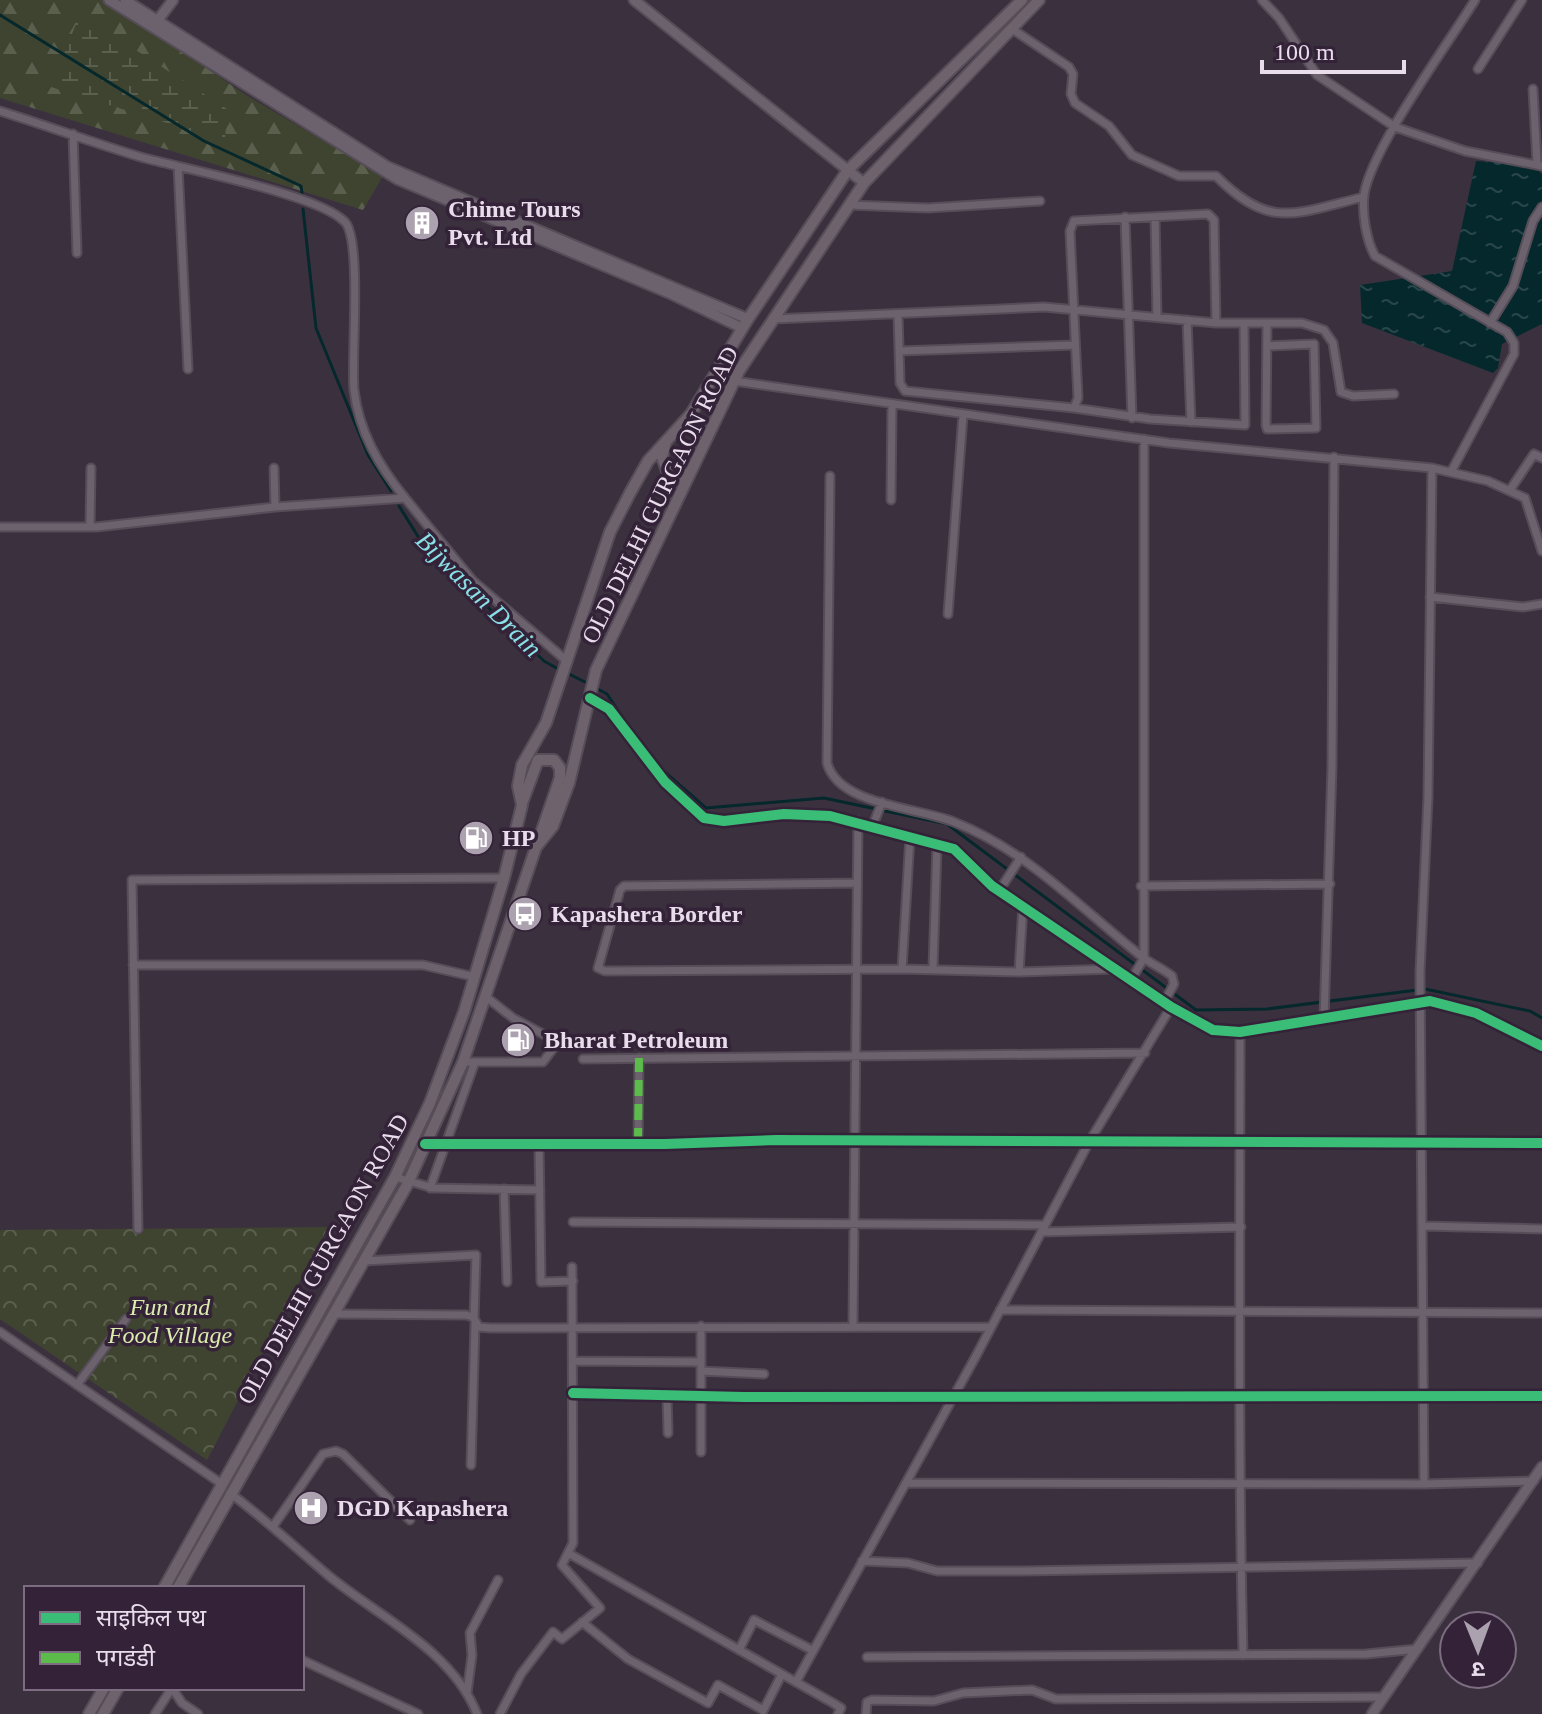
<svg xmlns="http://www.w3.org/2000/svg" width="1542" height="1714" font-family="'Times New Roman','Noto Sans Devanagari',serif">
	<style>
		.forest { fill: url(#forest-firs) }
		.wetland { fill: url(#wetland-marsh) }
		.park { fill: url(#park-crowns) }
		.water { fill: url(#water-ripples) }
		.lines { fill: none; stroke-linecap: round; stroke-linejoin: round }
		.stream { stroke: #05282c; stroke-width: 3 }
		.minor-casing { stroke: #564d59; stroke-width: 11 }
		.tertiary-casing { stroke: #564d59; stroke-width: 13 }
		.secondary-casing { stroke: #564d59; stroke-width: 14 }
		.minor { stroke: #6b626d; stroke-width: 7 }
		.tertiary { stroke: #6b626d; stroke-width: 9 }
		.secondary { stroke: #6e636d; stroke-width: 10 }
		.quiet { stroke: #5cbc4b; stroke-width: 8; stroke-dasharray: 16 8; stroke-linecap: butt }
		.cycleway-casing { stroke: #342238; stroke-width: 15 }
		.cycleway { stroke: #3abd76; stroke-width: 10 }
		.labels { text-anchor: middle; stroke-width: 7; stroke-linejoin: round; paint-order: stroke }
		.poi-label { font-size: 24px; font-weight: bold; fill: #e9ddec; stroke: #342238; text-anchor: start }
		.street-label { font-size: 24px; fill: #e9ddec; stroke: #342238 }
		.park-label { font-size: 24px; font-style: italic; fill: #dbecac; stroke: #342238 }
		.water-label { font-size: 26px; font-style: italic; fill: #89e0e7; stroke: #342238 }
	</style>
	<defs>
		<pattern id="forest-firs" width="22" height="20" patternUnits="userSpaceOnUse" patternTransform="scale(2)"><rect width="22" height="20" fill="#3f4430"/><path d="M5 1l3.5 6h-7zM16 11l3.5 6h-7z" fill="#5b5f4e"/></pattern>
		<pattern id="wetland-marsh" width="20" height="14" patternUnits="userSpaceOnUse" patternTransform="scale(2)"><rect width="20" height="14" fill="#3f4430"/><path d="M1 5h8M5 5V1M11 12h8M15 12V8" fill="none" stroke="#5b5f4e"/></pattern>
		<pattern id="park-crowns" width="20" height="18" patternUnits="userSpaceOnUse" patternTransform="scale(2)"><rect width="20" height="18" fill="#3f4430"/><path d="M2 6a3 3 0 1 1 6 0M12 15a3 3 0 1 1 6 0" fill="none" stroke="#5b5f4e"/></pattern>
		<pattern id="water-ripples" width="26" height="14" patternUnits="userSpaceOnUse" patternTransform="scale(2)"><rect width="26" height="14" fill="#05282c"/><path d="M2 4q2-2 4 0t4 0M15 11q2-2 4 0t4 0" fill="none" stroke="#29474b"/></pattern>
	</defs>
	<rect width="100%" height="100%" fill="#3b313e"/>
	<!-- forest -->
	<path class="forest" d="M0 0H106L246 95 383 176 363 210 0 98Z"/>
	<!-- wetland -->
	<path class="wetland" d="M80 14 227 109 225 141 51 87Z"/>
	<!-- park -->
	<path class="park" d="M328 1227 207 1460 0 1319V1230Z"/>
	<!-- water -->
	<path class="water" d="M1476 161 1533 165 1542 174V324L1502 344 1498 368 1493 373 1362 323 1360 285 1452 271Z"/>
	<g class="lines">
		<!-- stream -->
		<path class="stream" d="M0 15 204 141 301 186 302 193
			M303 209 316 328 368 455 391 491
			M399 506 424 546 544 661 560 670
			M567 673 589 684
			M596 688 607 694 633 733
			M660 768 706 808 824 798 947 824 1196 1010 1267 1009 1425 989 1530 1011 1542 1018"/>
		<!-- minor casing -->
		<g class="minor-casing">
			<path id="minor" d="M1262 0 1279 18 1317 75 1395 127 1465 151 1542 166
				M1012 29 1069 67 1073 74 1071 94 1075 103 1109 126 1132 155 1179 176H1216C1271 231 1295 213 1364 197
				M1478 69 1522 0
				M1533 89 1537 162
				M0 111C48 126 96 144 144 158 186 169 320 195 345 222 362 241 351 357 354 390 359 432 379 466 405 498
				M73 134 77 253
				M178 167 188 369
				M849 205 928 208 1040 201
				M1125 217 1132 418
				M1155 217 1157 317
				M898 314 900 383 905 391 1074 408 1078 398 1070 231 1074 221 1208 214 1214 220 1216 323
				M774 319 1044 307 1216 323H1302L1324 330 1333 343 1341 392 1353 396 1394 394
				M1187 320 1191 422
				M1490 323 1513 286 1533 221 1542 207
				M1267 346 1314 344 1316 428 1267 429 1266 425 1267 324
				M899 351 1075 345
				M734 381 1169 443 1432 468 1488 481 1525 498 1542 551
				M1074 408 1150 419 1245 425 1244 324
				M274 468 275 507
				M1451 472 1514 354V343L1507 332 1375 256C1366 240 1362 213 1364 195 1371 149 1448 44 1475 0
				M830 476 827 763C839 806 918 807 954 822 1028 851 1080 908 1141 956 1151 964 1162 968 1172 976L1174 984 1164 1002
				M1510 490 1534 454 1542 458
				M891 500 892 405
				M0 527H96L275 507 405 498 473 581 568 662
				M90 527 91 468
				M1430 597 1523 607 1542 604
				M948 614 963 415
				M873 825 882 802
				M856 883 624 886 620 890 598 968 605 971 902 969 1019 972 1114 969
				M1141 886 1330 884
				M999 891 1021 857
				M133 965H423L475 977
				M902 969 910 837
				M933 969 937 845
				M1019 972 1023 906
				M1131 980 1144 958V439
				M1324 1020 1332 767 1334 457
				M1240 1032C1240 1240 1238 1447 1243 1655
				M583 1059 1145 1053
				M463 1062H543L552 1050V1039L513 1018 485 996
				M425 1144H665L776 1140 1542 1143
				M539 1144 541 1282 573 1281
				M638 1144 639 1058
				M395 1177 433 1188 540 1190
				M430 1188 475 1062
				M504 1189 507 1282
				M573 1222 1045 1225
				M1423 1226 1542 1229
				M138 1229 132 880 504 878
				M1041 1232 1241 1227
				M364 1261 476 1255 474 1319
				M1000 1310 1542 1313
				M335 1314 466 1315 473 1317 479 1327 490 1328 991 1327
				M853 1325 858 821
				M701 1326V1452
				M0 1332 222 1484
				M573 1361 701 1362
				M701 1371 764 1374
				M77 1385 126 1319
				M573 1393 744 1397 1542 1396
				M667 1396 668 1433
				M471 1465 475 1324
				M907 1483 1424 1484 1534 1481
				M1424 1484 1420 972 1428 797 1432 468
				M230 1493C265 1519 296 1548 329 1576 379 1617 452 1650 477 1714
				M274 1525 323 1454 336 1451 343 1454 410 1520
				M568 1553 833 1703 841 1708 838 1714
				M862 1561 908 1563 937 1571H1024L1478 1563
				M582 1622 628 1659 708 1703 718 1685 763 1710
				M739 1650 754 1620 812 1650
				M867 1657 1366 1654 1418 1649
				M302 1660 418 1714
				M796 1682 976 1356 1089 1142 1171 1007
				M172 1688 182 1703 198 1714
				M467 1693 472 1655 470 1633 498 1580
				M763 1711 782 1674
				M155 1714 172 1688
				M500 1714 521 1674 553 1632 562 1639 600 1608 562 1565 573 1543 572 1267
				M866 1714 867 1702 872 1700 934 1701 963 1693 1032 1690 1056 1699 1384 1697"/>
		</g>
		<!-- tertiary casing -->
		<g class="tertiary-casing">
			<path id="tertiary" d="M109 0 397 179 669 293 742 328
				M125 0 388 167 748 319
				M634 0 864 183
				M154 25 173 0
				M590 698 609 709 665 782 704 818 724 821 784 814 830 816 954 849 992 886 1171 1007 1213 1030 1240 1032 1430 1001 1476 1013 1542 1046
				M1372 1714 1542 1467"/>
		</g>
		<!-- secondary casing -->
		<g class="secondary-casing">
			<path id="secondary" d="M666 442 662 457 669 476 678 478 689 473
				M522 803 538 760H554L560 768V778L539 839
				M164 1588 395 1177 430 1103 464 1012 504 878 522 805 518 786 522 765 546 723 610 532 630 493 648 461 691 414 748 319 848 170 1022 0
				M178 1588 407 1185 463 1062 536 847 553 826 569 783 596 670 739 371 864 183 1039 0
				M89 1714 104 1688
				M103 1714 118 1688"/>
		</g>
		<!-- minor -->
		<use href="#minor" class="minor"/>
		<!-- tertiary -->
		<use href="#tertiary" class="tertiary"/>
		<!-- secondary -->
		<use href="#secondary" class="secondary"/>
		<!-- quiet -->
		<path class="quiet" d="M638 1144 639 1058"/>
		<!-- cycleway casing -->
		<g class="cycleway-casing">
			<path id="cycleway" d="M590 698 609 709 665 782 704 818 724 821 784 814 830 816 954 849 992 886 1171 1007 1213 1030 1240 1032 1430 1001 1476 1013 1542 1046
				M425 1144H665L776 1140 1542 1143
				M573 1393 744 1397 1542 1396"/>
		</g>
		<!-- cycleway -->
		<use href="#cycleway" class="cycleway"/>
	</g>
	<!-- icons -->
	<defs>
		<g id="building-disc" transform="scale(1.8)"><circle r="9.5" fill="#aca1af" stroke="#342238"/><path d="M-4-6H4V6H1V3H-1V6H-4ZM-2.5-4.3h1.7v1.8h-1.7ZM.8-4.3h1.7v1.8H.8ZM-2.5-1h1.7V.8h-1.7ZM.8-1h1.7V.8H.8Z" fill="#fff"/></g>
		<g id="fuel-disc" transform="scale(1.8)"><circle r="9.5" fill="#aca1af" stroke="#342238"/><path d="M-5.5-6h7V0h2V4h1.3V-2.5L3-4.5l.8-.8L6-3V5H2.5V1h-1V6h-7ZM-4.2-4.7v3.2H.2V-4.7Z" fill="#fff"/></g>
		<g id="bus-disc" transform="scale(1.8)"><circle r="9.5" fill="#aca1af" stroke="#342238"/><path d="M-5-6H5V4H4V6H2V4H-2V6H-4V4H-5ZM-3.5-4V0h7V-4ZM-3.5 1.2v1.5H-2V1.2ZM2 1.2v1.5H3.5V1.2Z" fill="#fff"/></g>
		<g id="hospital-disc" transform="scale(1.8)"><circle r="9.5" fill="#aca1af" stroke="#342238"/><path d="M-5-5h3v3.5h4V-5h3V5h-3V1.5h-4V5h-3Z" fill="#fff"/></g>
	</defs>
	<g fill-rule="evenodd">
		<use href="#building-disc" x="422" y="223"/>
		<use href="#fuel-disc" x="476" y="838"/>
		<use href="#bus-disc" x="525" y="914"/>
		<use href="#fuel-disc" x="518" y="1040"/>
		<use href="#hospital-disc" x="311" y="1508"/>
	</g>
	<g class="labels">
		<!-- poi labels -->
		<g class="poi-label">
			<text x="448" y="217">Chime Tours<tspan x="448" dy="28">Pvt. Ltd</tspan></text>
			<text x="502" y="846">HP</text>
			<text x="551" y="922">Kapashera Border</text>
			<text x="544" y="1048">Bharat Petroleum</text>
			<text x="337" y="1516">DGD Kapashera</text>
		</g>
		<!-- street labels -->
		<g class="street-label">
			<text transform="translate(660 495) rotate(-64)" y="8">OLD DELHI GURGAON ROAD</text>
			<text transform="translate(323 1259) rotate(-61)" y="8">OLD DELHI GURGAON ROAD</text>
		</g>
		<!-- park labels -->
		<g class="park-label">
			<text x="170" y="1315">Fun and<tspan x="170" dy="28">Food Village</tspan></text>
		</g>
		<!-- water labels -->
		<g class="water-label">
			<text transform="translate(479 594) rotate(45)" y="9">Bijwasan Drain</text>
		</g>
	</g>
	<!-- legend -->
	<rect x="24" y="1586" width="280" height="104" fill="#342238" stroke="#7c6d80" stroke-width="2"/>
	<rect x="40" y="1612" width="40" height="12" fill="#3abd76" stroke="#7c6d80" stroke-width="2"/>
	<text x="96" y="1626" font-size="24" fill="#e9ddec">साइकिल पथ</text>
	<rect x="40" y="1652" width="40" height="12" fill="#5cbc4b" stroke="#7c6d80" stroke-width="2"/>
	<text x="96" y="1666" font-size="24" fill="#e9ddec">पगडंडी</text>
	<!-- north arrow -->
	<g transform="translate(1478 1650) rotate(179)"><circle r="38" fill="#342238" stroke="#7c6d80" stroke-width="2"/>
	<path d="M0-6L14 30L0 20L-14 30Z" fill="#aca1af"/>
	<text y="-12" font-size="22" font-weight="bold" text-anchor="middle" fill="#e9ddec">उ</text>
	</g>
	<!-- scale -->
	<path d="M1262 60v12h142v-12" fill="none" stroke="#e9ddec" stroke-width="4"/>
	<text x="1274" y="60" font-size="24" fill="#e9ddec" stroke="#342238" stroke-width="6" paint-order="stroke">100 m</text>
</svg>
